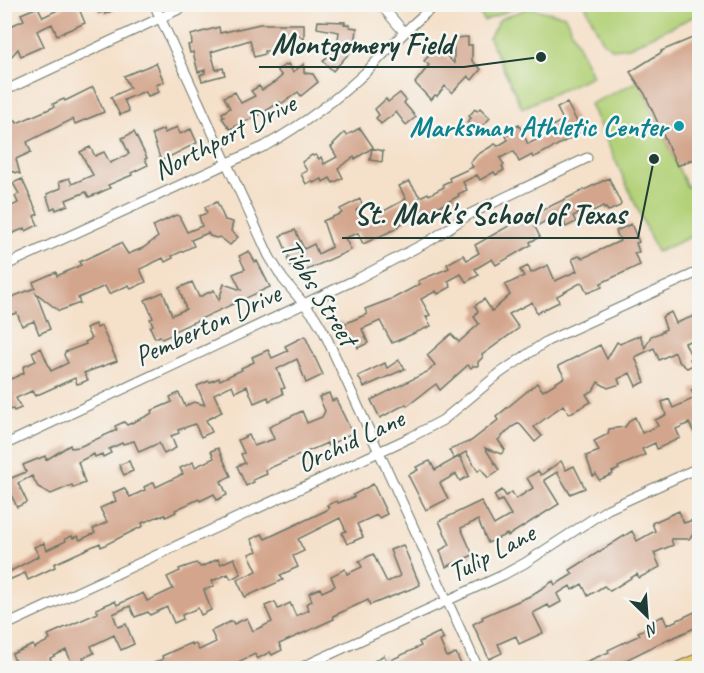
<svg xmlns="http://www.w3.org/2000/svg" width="704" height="673" font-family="Caveat,sans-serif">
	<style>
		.green { fill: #b2d178; stroke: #688756; stroke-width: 1.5 }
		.building { fill: #d3a58c }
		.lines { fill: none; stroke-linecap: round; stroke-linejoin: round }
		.minor-casing { stroke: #6a7668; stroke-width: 11 }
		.major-casing { stroke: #6a7668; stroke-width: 14 }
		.minor { stroke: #fff; stroke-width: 9 }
		.major { stroke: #ebc669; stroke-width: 12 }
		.culture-dot { fill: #0f9aa8; stroke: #f6f6f2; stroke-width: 2 }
		.labels { text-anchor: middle; stroke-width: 5; stroke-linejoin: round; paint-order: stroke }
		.culture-label { font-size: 28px; font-weight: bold; fill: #0d838f; stroke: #f6f6f2; text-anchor: end }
		.street-label { font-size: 28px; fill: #1f3d34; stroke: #f6f6f2 }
		.leader { fill: none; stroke: #1f3d34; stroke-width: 2 }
		.callout-dot { fill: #1f3d34; stroke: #f6f6f2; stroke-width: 2 }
		.callout-label { font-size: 30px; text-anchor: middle; font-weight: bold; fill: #1f3d34; stroke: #f6f6f2; stroke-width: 5; stroke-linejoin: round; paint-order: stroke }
	</style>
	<rect width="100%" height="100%" fill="#f6f6f2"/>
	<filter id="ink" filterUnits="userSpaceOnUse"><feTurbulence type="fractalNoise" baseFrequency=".0167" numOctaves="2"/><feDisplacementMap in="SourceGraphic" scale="12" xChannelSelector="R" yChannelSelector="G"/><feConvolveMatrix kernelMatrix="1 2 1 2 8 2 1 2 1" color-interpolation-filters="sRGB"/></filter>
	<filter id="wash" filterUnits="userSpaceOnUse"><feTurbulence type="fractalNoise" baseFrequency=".008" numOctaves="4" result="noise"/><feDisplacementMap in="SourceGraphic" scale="24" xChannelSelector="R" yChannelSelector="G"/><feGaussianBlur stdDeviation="1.35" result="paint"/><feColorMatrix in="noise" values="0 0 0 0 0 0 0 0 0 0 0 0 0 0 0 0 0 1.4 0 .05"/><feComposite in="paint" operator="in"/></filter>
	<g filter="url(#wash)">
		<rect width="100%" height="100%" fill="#f5e0c9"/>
		<!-- green -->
		<path class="green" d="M476 5H521L484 21Z
			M585 5H699V14L629 47 613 49 603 42Z
			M529 8 565 16 592 76 522 108 489 38 500 19Z
			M639 81 687 187 699 181V233L657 252 590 104Z"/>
		<g id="blocks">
			<!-- building -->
			<path class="building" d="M63 4H77L85 23 57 35 52 24 37 31 44 46 21 56 18 49 11 57 4 60V29L24 20 21 14 38 7 43 17 64 7Z
				M95 4H126L105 14 104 11 99 13Z
				M318 21 345 22 344 24 350 25V27L357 28 355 47 333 71 323 61 337 47 339 32 317 28Z
				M260 24H304V40L298 34 289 41H285V51H264L265 54 254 57 250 40 211 52 216 70 223 68 225 75 202 81 200 75 205 73V70L198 72 193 52 190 53 188 45 192 44 191 35 219 27 220 33Z
				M468 37V45H472V61L481 69 472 80 468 76 452 93 445 86 437 96 435 95 431 100 415 83 429 65 424 61 437 47 454 63V38Z
				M695 37 699 41V157L677 166 645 94 630 72 662 52 661 51Z
				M156 63 164 82 156 85 159 92 148 96 145 91 124 100 129 111 120 115 111 97 130 88 124 76Z
				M288 64 293 72 304 64V73L313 74 318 82 301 96 298 92 281 104 280 102 261 114 230 129 222 118 224 117 222 113 230 108 224 97 235 92 241 103 255 96 251 91 259 86 262 90 275 82 282 76 277 70Z
				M93 87 104 112 75 124 73 119 27 142 31 152 16 159 20 174 4 169V126L16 120 17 123 54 107 53 104 64 99 65 101Z
				M400 93 406 100 404 103 416 117 406 125 396 112 381 124 376 118 379 115 375 109 386 99 388 102Z
				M567 103 582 131 579 134 533 158 532 155 519 162 514 151 500 158 504 165 502 166 504 170 496 175 494 172 480 180 477 175 463 182 467 190 458 194 459 196 423 215 422 213 406 221 397 226 398 228 363 244 358 233 345 238 351 250 298 274 296 268 292 269 287 258 289 257 280 236 295 230 304 249 314 244 318 254 332 247 323 221 342 213 340 209 360 199 363 206 356 210 362 223 406 199 399 186 409 181 420 197 428 193 429 195 444 187 443 184 450 181 449 178 473 167 470 163 477 155 495 144 498 146 508 140 506 136 514 132 512 128 519 125 528 144 549 134 547 129 563 120 557 108Z
				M480 108 490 118 477 132 467 122 471 118 469 116 475 109 477 111Z
				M177 127 180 134 191 129 197 143 161 161 152 134 164 129 165 133Z
				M360 128 373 147 372 148 383 151 382 162 370 160 372 148 355 159 354 157 338 168 343 178 333 183 330 178 323 182 322 179 313 183 312 181 306 184 301 174 307 171 302 162 312 155 313 156 316 155 319 159 321 157 324 164 337 157 331 147 334 145 333 144 344 133 347 135Z
				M134 132 147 158 145 159 148 165 131 173 132 175 108 185 110 188 97 194 89 197 86 192 66 200 68 205 56 210 55 207 51 209 47 197 48 196 47 194 61 188 59 182 69 178 72 184 93 175 80 152 90 147 95 156 104 152 110 163 129 154 122 138Z
				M609 178 621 204 620 206 611 210 608 211 606 208 604 209 603 206 591 212 589 209 573 216 576 222 566 227 564 222 560 224 558 219 549 224 547 220 535 227 540 237 530 242 531 245 496 265 492 259 475 269 479 275 466 282 461 274 448 281 451 287 438 294 436 291 421 299 430 315 426 317 431 326 392 343 380 321 362 329 368 343 358 348 354 338 347 341 346 339 341 341 335 324 342 321 344 324 367 314 365 309 394 298 420 284 418 281 449 268 447 264 463 255 467 260 479 253 475 245 514 223 515 220 532 210 534 214Z
				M22 179 38 214 34 216 38 225 26 231 25 228 9 235 4 224V215L10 212 8 208 18 203 15 196 19 194 13 183Z
				M217 202 225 220 233 222 231 231 238 237 230 245 220 237 216 238 210 236 208 233 191 240 194 246 172 256 173 258 165 262 163 258 140 269 146 282 131 289 129 285 109 294 105 286 78 298 80 303 59 311 36 293 50 329 39 334 34 321 22 326 17 313 4 317V300L35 288 33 282 56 272 57 276 81 265 79 262 121 243 128 254 143 248 158 237 153 226 176 215 179 216 187 232 202 226 199 216 207 213 205 207Z
				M631 224 639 242 636 243 639 252 634 253 640 265 601 283 602 287 587 293 582 282 557 296 559 302 537 313 532 302 509 314 519 328 482 355 483 357 478 362V366H473L471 368 468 365 440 390 436 384 407 406 406 404 380 418 371 400 429 371 435 365 427 355 451 334 459 342 479 324 474 317 478 311 475 306 484 299 492 311 510 295 505 285 524 276 520 270 528 266 531 273 548 265 555 281 577 271 572 259 579 256 583 258 620 241 616 231Z
				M249 251 255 262 257 261 270 287 174 331 175 333 162 339 160 336 155 338 150 327 153 325 150 319 153 318 145 300 163 292 172 315 186 309 179 288 192 282 199 297 214 290 219 300 224 284 241 290 233 274 245 269 239 256Z
				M671 312 676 323 699 314V337L685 343 692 358 690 359 693 365 687 368 678 361 675 352 659 360 654 348 635 357 645 382 636 386 630 373 618 379 620 384 608 388 598 382 593 391 586 394 591 402 569 414 563 405 534 427 542 436 535 442 519 423 512 427 498 440 505 450 501 454 485 448 499 470 488 478 481 468 478 471 466 452 454 459 449 450 471 441 498 420 496 417 537 383 543 391 565 377 558 366 600 345 607 359 617 342 620 344 640 335 645 348 651 336 663 332 662 331 666 329 662 317Z
				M95 324 97 328 101 326 117 361 84 373 88 380 81 383 77 384 75 378 35 396 32 391 16 398 21 408 14 411 13 409 4 411V365L11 379 24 373 23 367 36 361 32 352 41 348 51 371 68 363 64 355 65 352 86 344 85 342 91 339 86 328Z
				M305 336 323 375 306 383 297 359 277 369 285 388 281 389 283 394 269 401 268 397 254 403 247 386 235 392 232 385 214 394 222 412 206 420 212 432 201 437 195 424 178 430 179 433 171 436 176 448 164 454 159 443 139 452 134 441 123 444 122 443 109 449 111 453 103 457 102 454 95 457 94 454 78 462 85 483 73 488 72 485 51 494 38 487 32 476 18 483 27 502 17 507 11 495 4 498V481L26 472 23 465 45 456 46 460 70 445 71 448 79 447 117 430 115 426 124 422 127 425 147 416 152 413 151 411 172 402 170 397 179 393 185 406 194 402 205 405 197 386 209 381 210 382 219 378 220 380 242 370 241 368 254 362 252 357 268 350 272 358 288 351 285 346Z
				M399 360 405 369 364 387 358 376 385 363 387 368Z
				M699 386V442L689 423 676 429 680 438 657 449 655 443 642 449 645 455 618 467 619 469 612 472 613 474 599 480 596 474 593 476 586 456 599 451 594 441 608 434 609 429 625 427 630 420 635 417 642 433 658 426 655 420 666 415 662 402 669 399 673 408 695 398 691 390Z
				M329 393 332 401 336 399 352 433 328 446 327 443 265 470 267 474 253 480 254 482 246 486 237 466 245 463 241 454 244 453 238 440 249 435 254 446 274 439 269 427 302 411 307 423 322 417 325 411 319 397Z
				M218 448 231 476 221 481 227 495 217 500 214 494 200 501 199 499 175 510 176 512 166 517 165 515 159 517V516L142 523 143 526 101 547 100 543 54 564 55 567 28 580 25 573 4 582V556L11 571 39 556 34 547 44 543 47 550 66 541 65 539 72 536 73 538 78 536 80 540 95 533 93 529 107 522 100 508 116 501 113 493 124 488 130 497 145 490 144 487 154 482 156 487 183 474 180 468 193 462 195 467 214 458 211 451Z
				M460 456 469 476 460 481 456 474 440 483 448 499 426 510 408 475 418 470 416 467 430 461 435 470Z
				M129 461 133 471 124 475 119 465Z
				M561 461 566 470 574 466 585 488 570 494 557 472 544 480 559 504 508 536 507 534 488 543 478 520 461 528 473 555 446 567 440 550 450 545 439 521 481 501 494 525 511 515 502 500 498 502 494 495 502 490 506 496 512 492 516 499 533 488 527 478 538 471 541 475Z
				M373 484 387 514 379 518 377 515 357 524 363 537 347 544 342 533 346 531 340 518 298 539 304 551 293 556 298 567 280 575 283 580 245 597 237 580 257 571 249 554 257 551 251 539 262 534 265 539 325 511 329 508 327 505 337 501 338 503 354 497 353 495Z
				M679 511 684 523 699 518V526L689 539H671L673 545 654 553 660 567 639 578 637 574 610 591 604 586 588 596 582 584 572 590 570 586 557 594 561 602 550 608 548 605 533 613 543 633 519 644 516 636 498 644 502 653 489 659 473 624 483 619 482 617 530 596 553 581 555 585 573 574 570 570 632 531 637 541 655 531 652 523Z
				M403 545 420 585 416 587 370 605 368 600 333 616 334 619 279 644 282 650 272 655 270 652 257 659 255 654 223 669H142L163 659 162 656 191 643 192 645 195 643 199 650 216 642 211 631 232 621 234 624 247 618 253 631 272 622 265 606 275 602 278 609 290 603 296 616 309 610 306 604 312 601 309 593 320 588 322 592 335 586 331 576 345 569 347 574 362 567 359 561 373 554 387 582 400 576 390 550Z
				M234 558 241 574 231 579 228 574 212 581 214 586 204 590 211 610 201 615 198 608 182 615 183 619 174 623 167 607 150 615 148 612 135 617 130 606 113 614 118 627 126 624 134 644 121 650 114 635 91 646 94 653 83 658 88 669H75L66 650 50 658 55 669H43L42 666 36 669H18L12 654 33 645 34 648 50 640 48 635 98 613 96 609 115 601 117 605 143 593 147 601 173 589 167 577 180 571 179 569 196 563 201 567 218 559 221 564Z
				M699 610V626L670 639V638L608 669H569L609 652 608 650 640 635 638 632 656 624 654 620 663 616 667 625Z
				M440 632 444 639 440 641 447 657 456 653 463 669H361L384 655 387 662 421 646 419 642Z"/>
		</g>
	</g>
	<g filter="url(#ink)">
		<use href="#blocks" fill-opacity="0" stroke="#6a7668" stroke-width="1.5"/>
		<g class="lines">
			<!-- minor casing -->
			<g class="minor-casing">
				<path id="minor" d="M154 4 269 256 283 279 315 317 324 332 478 668
					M380 4 404 32
					M4 91 190 4
					M4 266 265 146C302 125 335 101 366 72 389 49 410 24 437 4
					M4 445 359 278 431 240 470 214 587 158
					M4 626 411 437 443 420 500 373 547 341 700 271
					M300 668 503 575 525 563 608 509 700 467"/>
			</g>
			<!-- major casing -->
			<g class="major-casing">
				<path id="major" d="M679 668 700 659"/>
			</g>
			<!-- minor -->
			<use href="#minor" class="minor"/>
			<!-- major -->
			<use href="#major" class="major"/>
		</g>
	</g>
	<!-- markers -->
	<circle class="culture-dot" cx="679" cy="126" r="6"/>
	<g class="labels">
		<!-- culture labels -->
		<g class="culture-label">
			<text x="667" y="136">Marksman Athletic Center</text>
		</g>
		<!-- street labels -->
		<g class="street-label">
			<text transform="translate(224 136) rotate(-27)" y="10">Northport Drive</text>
			<text transform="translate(320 292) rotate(58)" y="10">Tibbs Street</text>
			<text transform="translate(207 324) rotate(-25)" y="10">Pemberton Drive</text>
			<text transform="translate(350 440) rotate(-25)" y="10">Orchid Lane</text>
			<text transform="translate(491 552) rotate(-28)" y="10">Tulip Lane</text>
		</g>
	</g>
	<!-- callouts -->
	<path class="leader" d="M541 57L464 67H259M654 159L638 238H342"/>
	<g class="callout-dot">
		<circle cx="541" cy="57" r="6"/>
		<circle cx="654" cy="159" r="6"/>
	</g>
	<g class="callout-label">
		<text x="362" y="54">Montgomery Field</text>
		<text x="490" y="224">St. Mark's School of Texas</text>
	</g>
	<!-- margin -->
	<rect width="704" height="673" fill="none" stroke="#f6f6f2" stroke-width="24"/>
	<!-- north arrow -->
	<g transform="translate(647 616) rotate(155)" stroke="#f6f6f2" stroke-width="4.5" paint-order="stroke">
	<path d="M0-4.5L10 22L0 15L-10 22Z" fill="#1f3d34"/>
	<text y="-9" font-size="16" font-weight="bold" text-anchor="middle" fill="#1f3d34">N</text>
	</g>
</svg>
